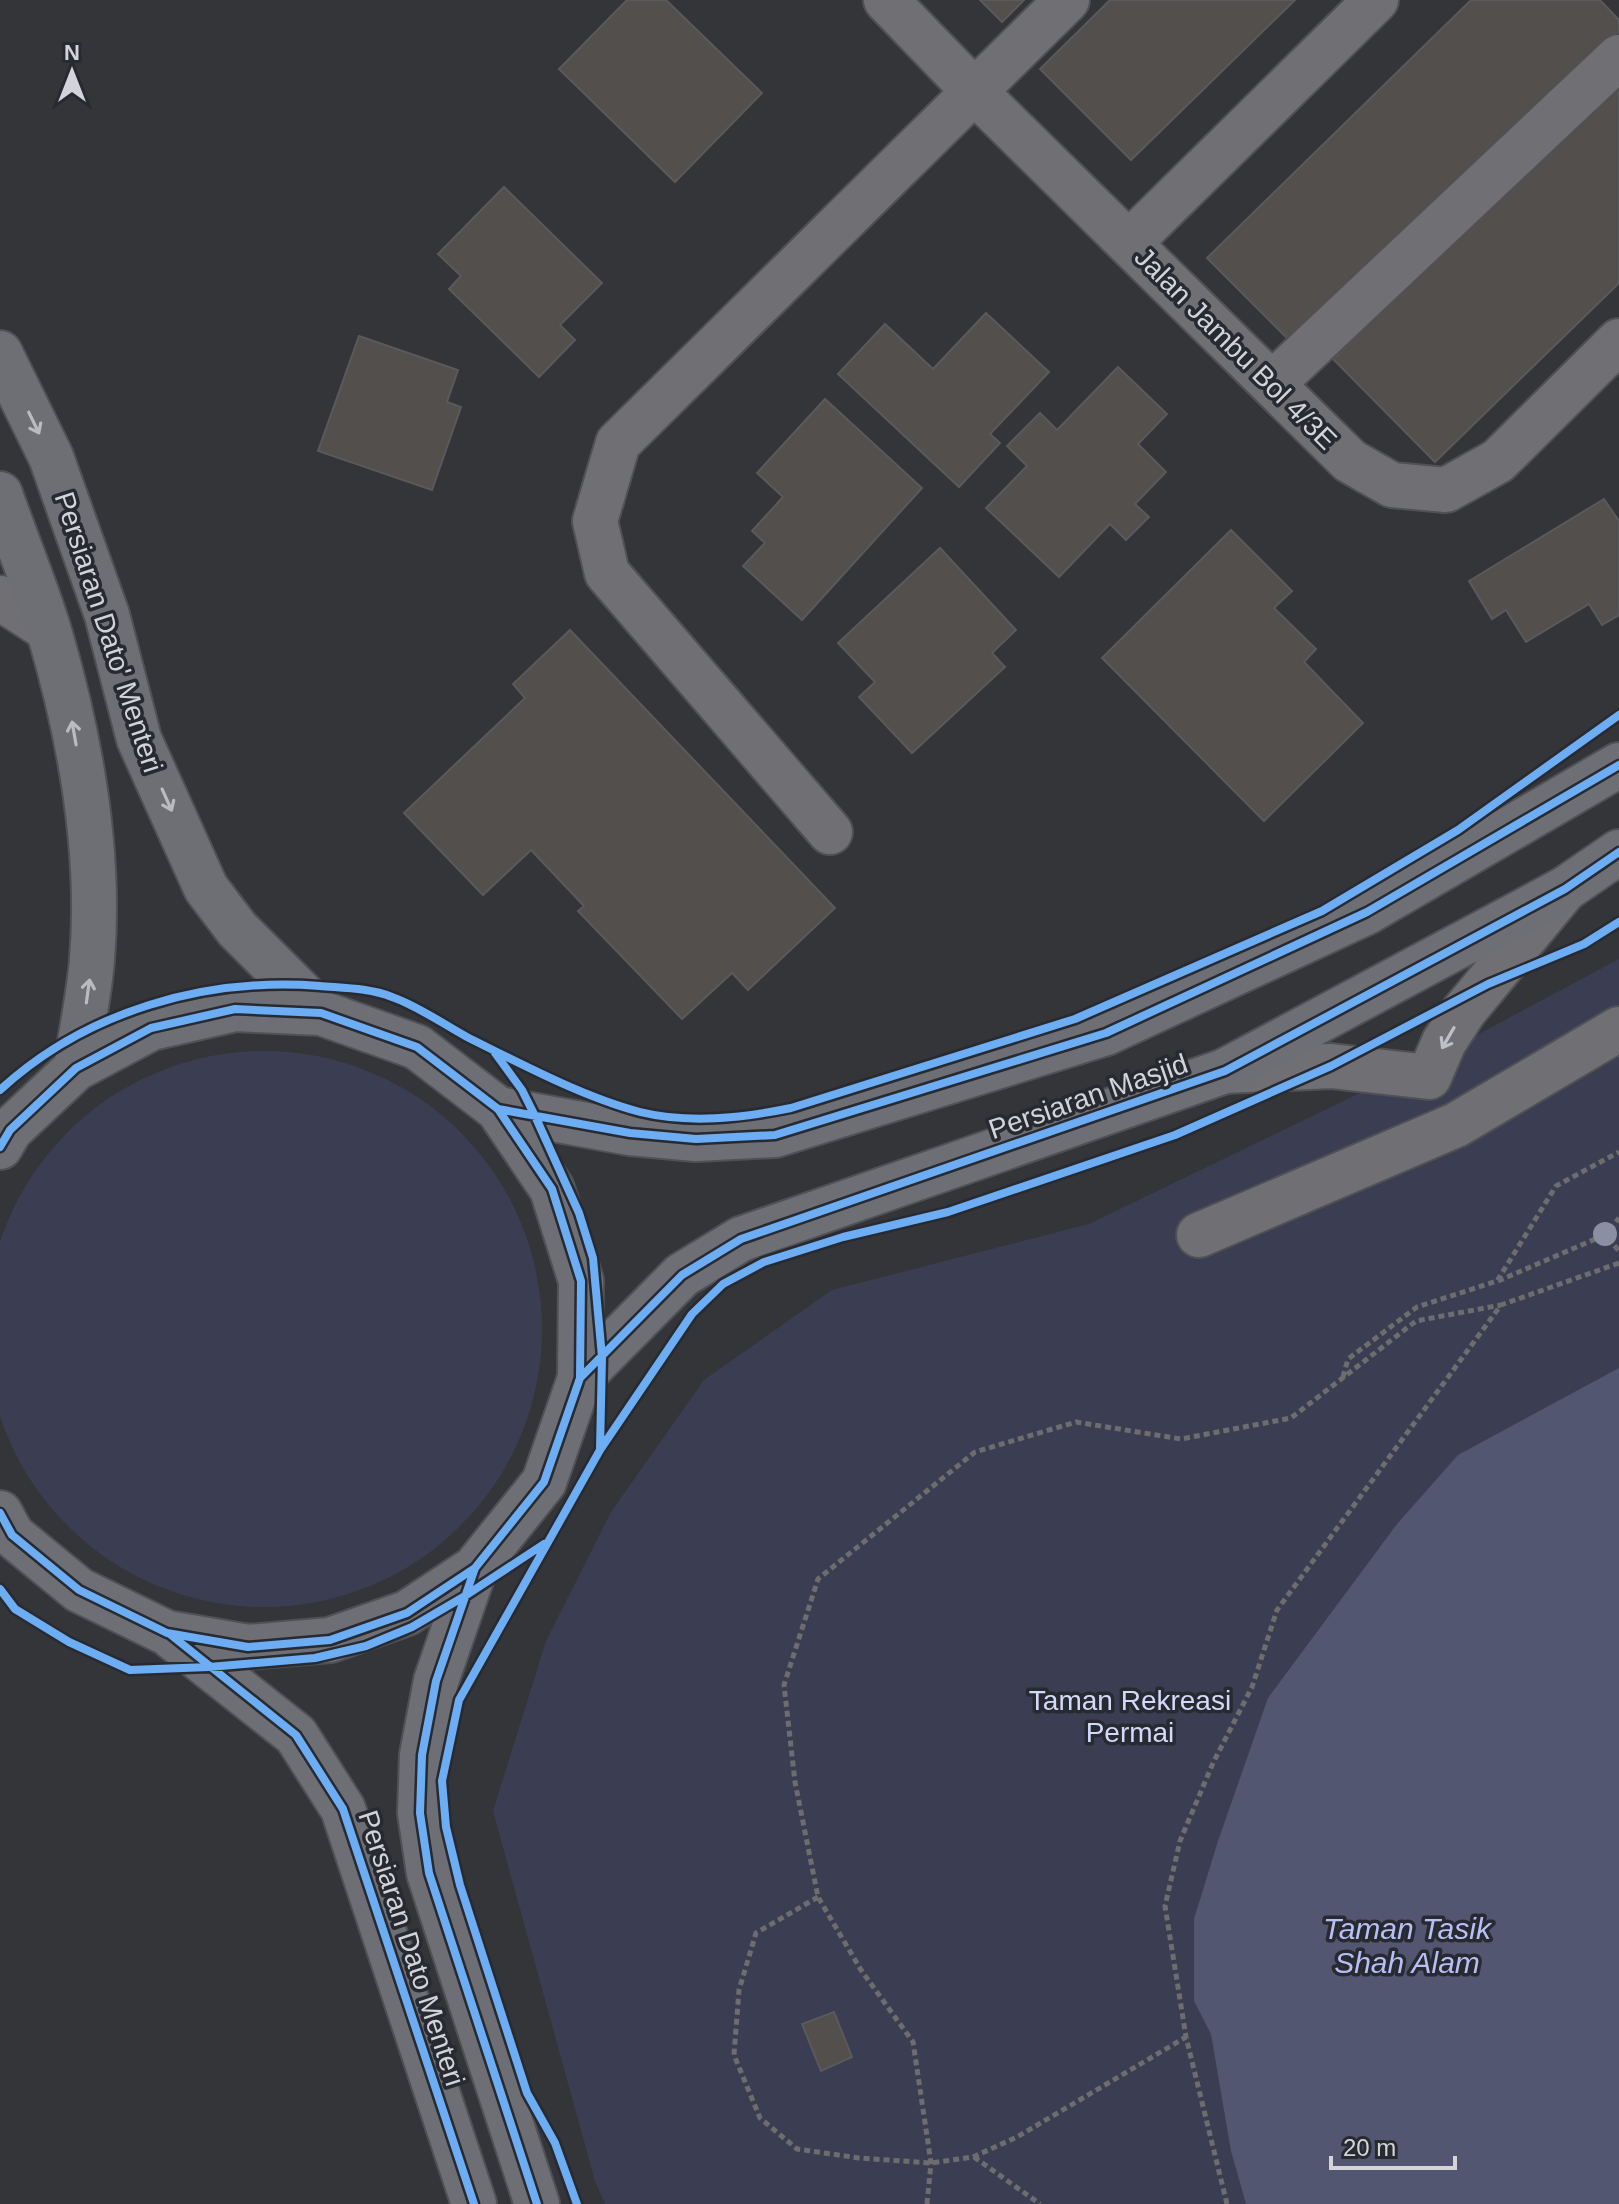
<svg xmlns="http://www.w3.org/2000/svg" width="1619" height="2204" font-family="Helvetica,sans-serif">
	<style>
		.green { fill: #3b3e52 }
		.water { fill: #525670 }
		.building { fill: #524f4d; stroke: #5a595b; stroke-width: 2 }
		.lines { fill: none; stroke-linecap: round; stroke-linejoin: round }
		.minor-casing { stroke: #505155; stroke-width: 48 }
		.major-casing { stroke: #505155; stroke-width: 48 }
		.path { stroke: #6d6d70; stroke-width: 5; stroke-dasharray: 6 4; stroke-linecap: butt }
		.minor { stroke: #707074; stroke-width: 44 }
		.major { stroke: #6e6e75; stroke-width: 44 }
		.cycleway-casing { stroke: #282a31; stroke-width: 13 }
		.cycleway { stroke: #6dadf4; stroke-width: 8 }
		.tree { fill: #8b8fa3 }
		.oneway { stroke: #babac0 }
		.oneway2 { stroke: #bfc0c5 }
		.labels { text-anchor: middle; stroke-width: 7; stroke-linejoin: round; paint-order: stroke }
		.street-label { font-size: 28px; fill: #d3d4d9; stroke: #282a31 }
		.park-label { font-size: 28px; fill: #d3d9f9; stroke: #282a31 }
		.water-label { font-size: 30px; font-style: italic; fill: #b8bff4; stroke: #282a31 }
	</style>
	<rect width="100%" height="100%" fill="#343539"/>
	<!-- green -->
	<path class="green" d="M1619 959V2204H605L595 2181 493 1811 546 1641 611 1512 704 1380 832 1290 1089 1224 1447 1051Z
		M-14 1329a278 278 0 1 1 556 0a278 278 0 1 1-556 0Z"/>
	<!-- water -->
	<path class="water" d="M1619 1368V2204H1246L1231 2151 1211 2034 1194 2001V1919L1218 1841 1268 1698 1397 1524 1458 1455Z"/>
	<!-- building -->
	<path class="building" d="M627 0H666L762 93 675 182 559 69Z
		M980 0H1024L1002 22Z
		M1110 0H1295L1131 160 1040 69Z
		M1471 0H1600L1619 20V34L1298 349 1207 258Z
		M1619 79V283L1435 462 1333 359Z
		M504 187 602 283 560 325 575 340 539 377 449 289 461 276 438 254Z
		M986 313 1049 372 990 434 1000 443 959 487 838 374 885 324 933 369Z
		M359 336 458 370 447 402 461 407 432 490 318 451Z
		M1118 367 1167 414 1138 444 1166 472 1135 504 1149 517 1126 540 1110 524 1059 577 986 508 1027 466 1007 446 1040 413 1057 430Z
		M825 399 922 488 802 620 743 566 765 543 752 531 783 497 757 473Z
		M1604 499 1619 521V615L1602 625 1589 604 1526 642 1506 610 1492 619 1469 581Z
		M1231 530 1292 591 1274 608 1316 649 1304 662 1363 723 1264 821 1102 658Z
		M940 548 1016 630 992 653 1005 667 912 753 859 697 875 682 838 643Z
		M570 630 835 908 748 990 732 973 682 1019 578 911 584 906 531 850 483 895 404 813 525 698 513 684Z
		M834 2012 852 2057 821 2071 802 2024Z"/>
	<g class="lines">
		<!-- minor casing -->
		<g class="minor-casing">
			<path id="minor" d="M886 0 975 92 1350 461 1392 485 1446 490 1498 461 1619 341
				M1129 243 1376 0
				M1272 384 1619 57
				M0 598 48 629
				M830 832 607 573 595 521 618 443 1067 0
				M1225 1071 1331 1066 1429 1077
				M1429 1077 1444 1042 1464 1011 1565 889
				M1199 1235 1456 1125 1619 1029"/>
		</g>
		<!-- major casing -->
		<g class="major-casing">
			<path id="major" d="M0 353 51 457 107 615 139 739 206 888 237 929 321 1013
				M0 494C16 540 35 585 49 631 80 736 101 850 92 960 89 996 81 1032 76 1068
				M498 1109 630 1133 696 1139 775 1135 1106 1033 1367 912 1619 765
				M0 1147 10 1130 76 1068 151 1028 235 1009 321 1013 417 1047 498 1109 552 1189 581 1281 580 1378 544 1482 475 1568 407 1613 330 1640 248 1647 167 1633 79 1590 12 1535 0 1513
				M580 1378 682 1275 741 1239 1225 1071 1565 889 1619 852
				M475 1568 436 1681 422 1755 420 1813 429 1873 537 2204
				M172 1637 296 1735 343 1809 474 2204"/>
		</g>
		<!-- path -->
		<path class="path" d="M1604 1228 1610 1230V1236L1606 1239 1600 1237V1231Z
			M1610 1230 1619 1218
			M1608 1238 1619 1251
			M1498 1281 1600 1237
			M1343 1377 1348 1359 1417 1307 1497 1281 1556 1186 1619 1152
			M818 1897 756 1933 739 1990 734 2055 760 2118 797 2149 859 2158 931 2163 973 2157 1017 2137 1186 2037
			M974 2157 1040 2204
			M927 2204 931 2163 913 2042 861 1970 818 1897 795 1782 784 1685 818 1579 975 1452 1076 1422 1181 1439 1291 1418 1416 1321 1501 1305
			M1227 2204 1186 2037 1165 1906 1180 1841 1213 1763 1252 1687 1277 1610 1501 1305 1619 1263"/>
		<!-- minor -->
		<use href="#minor" class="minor"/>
		<!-- major -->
		<use href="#major" class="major"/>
		<!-- cycleway casing -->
		<g class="cycleway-casing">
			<path id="cycleway" d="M495 1053 522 1090 535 1116 579 1213 593 1258 602 1357 600 1449
				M0 1090C86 1011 205 977 320 986 343 988 370 988 392 997 418 1006 443 1024 467 1037 519 1063 583 1097 640 1112 689 1124 742 1118 791 1108L1075 1019 1322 911 1458 830 1619 715
				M498 1109 630 1133 696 1139 775 1135 1106 1033 1367 912 1619 765
				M0 1147 10 1130 76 1068 151 1028 235 1009 321 1013 417 1047 498 1109 552 1189 581 1281 580 1378 544 1482 475 1568 407 1613 330 1640 248 1647 167 1633 79 1590 12 1535 0 1513
				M580 1378 682 1275 741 1239 1225 1071 1565 889 1619 852
				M475 1568 436 1681 422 1755 420 1813 429 1873 537 2204
				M0 1589 15 1609 69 1642 130 1670 209 1667 315 1658 366 1646 412 1627 465 1596 544 1544
				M171 1635 296 1735 343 1809 474 2204
				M577 2204 555 2143 527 2093 460 1885 446 1827 442 1781 459 1700 600 1450 692 1314 723 1284 764 1262 843 1237 948 1212 1175 1135 1331 1066 1488 984 1584 944 1619 922"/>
		</g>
		<!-- cycleway -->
		<use href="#cycleway" class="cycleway"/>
	</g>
	<!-- trees -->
	<circle class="tree" cx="1605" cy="1234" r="12"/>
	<!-- one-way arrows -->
	<defs><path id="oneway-shaft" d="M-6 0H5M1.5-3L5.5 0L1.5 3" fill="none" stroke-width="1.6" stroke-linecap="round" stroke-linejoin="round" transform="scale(2)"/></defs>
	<g class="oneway">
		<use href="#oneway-shaft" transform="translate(34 423) rotate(64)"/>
		<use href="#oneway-shaft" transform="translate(74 733) rotate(-100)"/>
		<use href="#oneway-shaft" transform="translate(167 800) rotate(66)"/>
		<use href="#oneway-shaft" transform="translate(88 991) rotate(-82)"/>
	</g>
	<use class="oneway2" href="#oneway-shaft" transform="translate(1448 1038) rotate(120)"/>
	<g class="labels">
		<!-- street labels -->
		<g class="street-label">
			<text transform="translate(1236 348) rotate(45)" y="10">Jalan Jambu Bol 4/3E</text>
			<text transform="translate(109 632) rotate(72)" y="10">Persiaran Dato' Menteri</text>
			<text transform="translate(1088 1096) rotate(-19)" y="10">Persiaran Masjid</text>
			<text transform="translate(412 1948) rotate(72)" y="10">Persiaran Dato Menteri</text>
		</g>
		<!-- park labels -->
		<g class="park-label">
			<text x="1130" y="1710">Taman Rekreasi<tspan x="1130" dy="32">Permai</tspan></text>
		</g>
		<!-- water labels -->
		<g class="water-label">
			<text x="1407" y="1939">Taman Tasik<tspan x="1407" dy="34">Shah Alam</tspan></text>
		</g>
	</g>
	<!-- north arrow -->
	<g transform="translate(72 72)" stroke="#282a31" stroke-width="6" paint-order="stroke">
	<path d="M0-6L14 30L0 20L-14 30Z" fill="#d3d4d9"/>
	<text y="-12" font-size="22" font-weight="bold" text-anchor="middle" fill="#d3d4d9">N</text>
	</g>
	<!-- scale -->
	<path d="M1331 2156v12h124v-12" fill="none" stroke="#d3d4d9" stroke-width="4"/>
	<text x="1343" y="2156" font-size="24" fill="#d3d4d9" stroke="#282a31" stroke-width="6" paint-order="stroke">20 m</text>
</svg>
